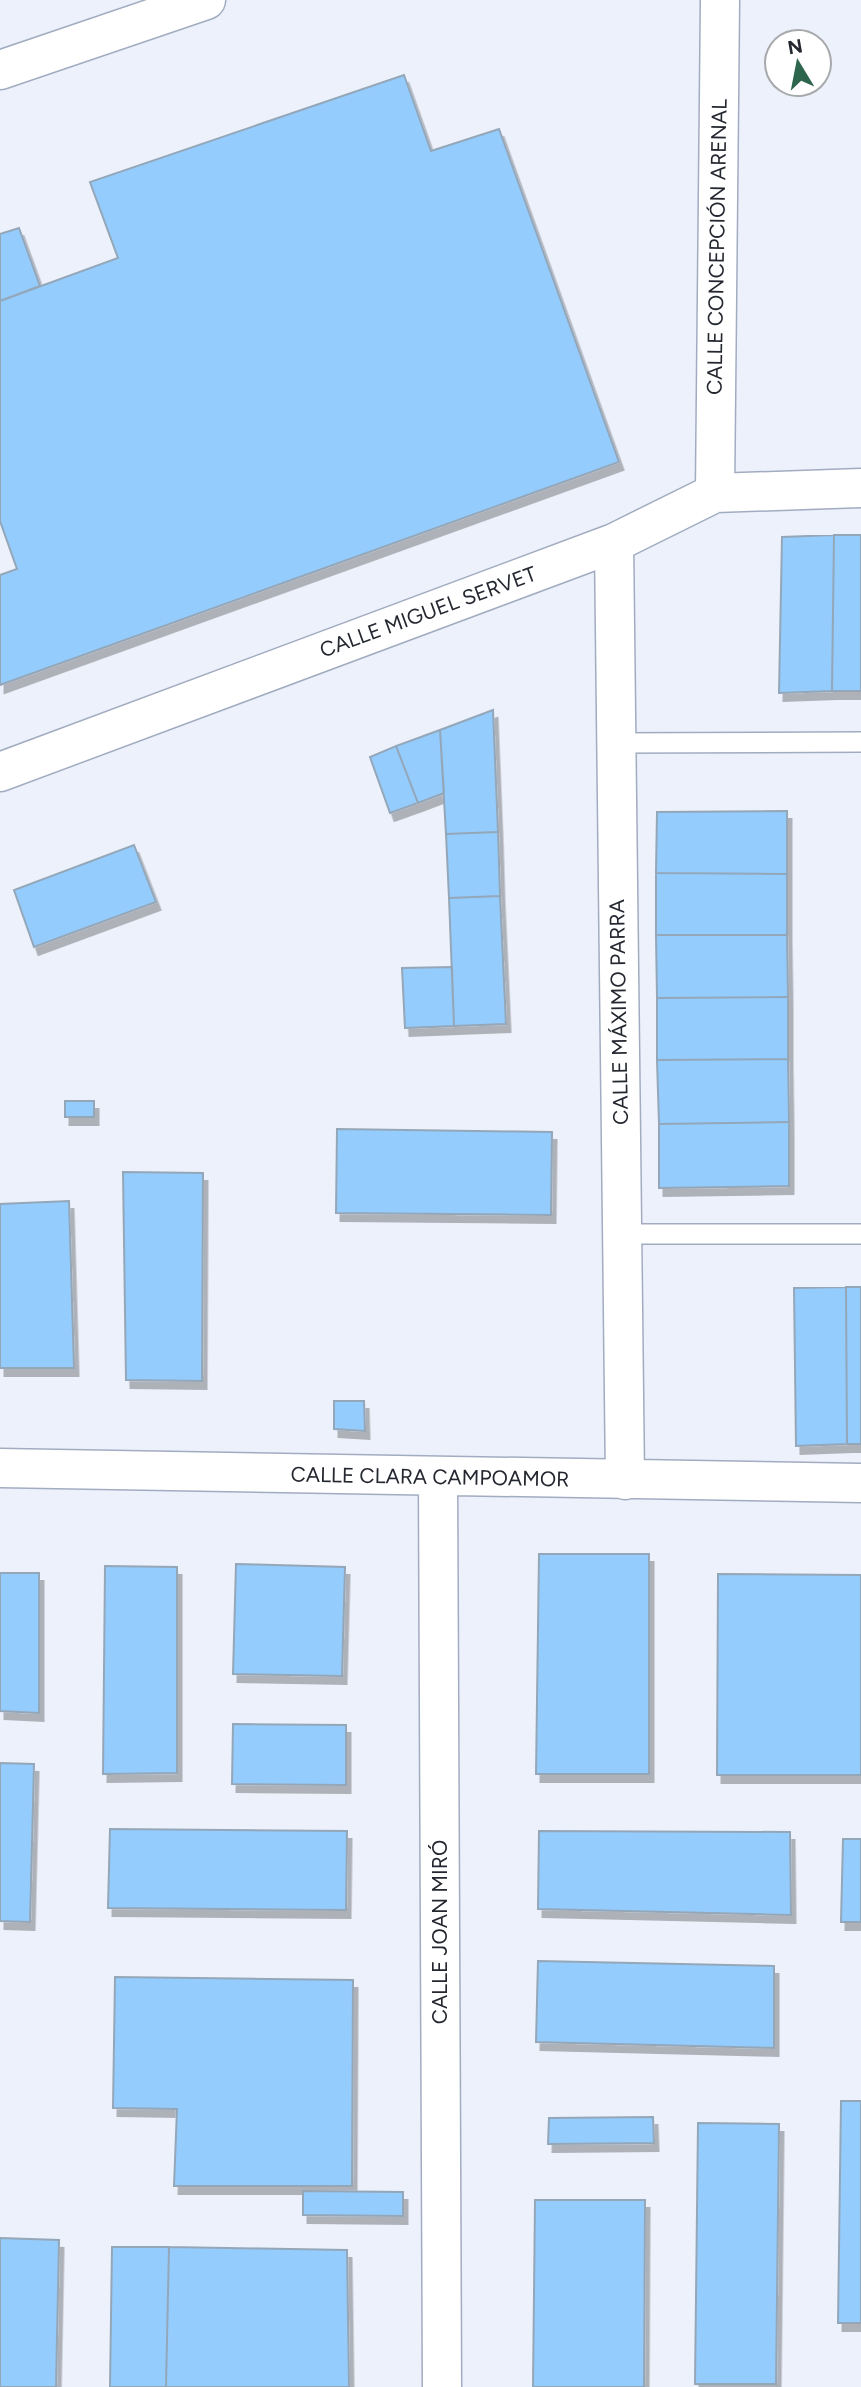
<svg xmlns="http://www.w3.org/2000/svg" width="861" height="2387" font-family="Figtree,sans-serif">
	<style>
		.building { fill: #94ccfd; stroke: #94a7b9; stroke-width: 2; filter: url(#shadow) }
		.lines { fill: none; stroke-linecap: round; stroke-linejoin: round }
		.lane-casing { stroke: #a2acc1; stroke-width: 22 }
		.street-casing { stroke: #a2acc1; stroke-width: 41 }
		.lane { stroke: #fff; stroke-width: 19 }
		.street { stroke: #fff; stroke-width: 38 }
		.labels { text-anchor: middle; stroke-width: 7; stroke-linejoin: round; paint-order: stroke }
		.street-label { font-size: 21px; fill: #242730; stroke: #fefffe }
	</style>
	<defs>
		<filter id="shadow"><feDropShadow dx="4.5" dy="8" stdDeviation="0" flood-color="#0004"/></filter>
	</defs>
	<rect width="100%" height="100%" fill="#edf1fb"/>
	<!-- building -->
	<path class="building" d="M404 75 431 151 499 129 619 462 0 685V575L17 569 0 521V301L118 258 90 182Z
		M19 228 40 286 0 301V234Z
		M834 535 832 691 779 693 782 537Z
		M834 535H861V691H832Z
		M493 710 498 832 446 834 440 730Z
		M440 730 444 793 418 803 396 746Z
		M396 746 418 803 390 813 370 757Z
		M787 811V874L656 873 657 812Z
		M498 832 500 896 449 898 446 834Z
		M134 845 156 902 34 947 14 890Z
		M656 873 787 874V935H656Z
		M500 896 506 1024 454 1026 449 898Z
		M656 935H787L788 997 657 998Z
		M452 967 454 1026 405 1028 402 968Z
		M788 997V1059L657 1060V998Z
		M788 1059 789 1122 659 1124 657 1060Z
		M65 1101H94V1117H65Z
		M789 1122V1186L659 1188V1124Z
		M337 1129 552 1132 551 1215 336 1213Z
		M123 1172 203 1173 202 1381 126 1380Z
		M69 1201 74 1368H0V1204Z
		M846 1287 847 1444 796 1446 794 1288Z
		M846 1287H861V1444H847Z
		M334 1401H364L365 1431 334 1429Z
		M539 1554H649V1774H536Z
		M236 1564 345 1567 342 1676 233 1674Z
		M105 1566 177 1567V1773L103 1774Z
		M0 1573H39V1713L0 1711Z
		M718 1574 861 1575V1775H717Z
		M233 1724 346 1725V1785L232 1784Z
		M0 1763 34 1764 30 1922 0 1921Z
		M110 1829 347 1831 346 1910 108 1908Z
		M539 1831 790 1832 791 1915 538 1909Z
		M843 1839H861V1922H841Z
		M538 1961 774 1966V2048L536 2042Z
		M115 1977 353 1980 352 2186H174L177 2109 113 2108Z
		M841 2101H861V2323H838Z
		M653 2117 654 2143 548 2144 549 2118Z
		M698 2123 779 2124 776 2384H695Z
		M303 2191 403 2192V2216L303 2215Z
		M535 2200H645L644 2387H533Z
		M0 2238 59 2240 56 2387H0Z
		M112 2247H169L166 2387H110Z
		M169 2247 347 2250 349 2387H166Z"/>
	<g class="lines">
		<!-- lane casing -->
		<g class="lane-casing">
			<path id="lane" d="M616 743 861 742
				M622 1234H861"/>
		</g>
		<!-- street casing -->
		<g class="street-casing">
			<path id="street" d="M0 70 206 0
				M715 493 720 0
				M614 543 625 1480
				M0 772 614 543 715 493 861 488
				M0 1468 861 1483
				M438 1477 442 2387"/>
		</g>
		<!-- lane -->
		<use href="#lane" class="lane"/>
		<!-- street -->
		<use href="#street" class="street"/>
	</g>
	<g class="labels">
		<!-- street labels -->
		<g class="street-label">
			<text transform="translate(717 247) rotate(-89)" y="7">CALLE CONCEPCIÓN ARENAL</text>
			<text transform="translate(428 612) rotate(-20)" y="7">CALLE MIGUEL SERVET</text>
			<text transform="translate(619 1012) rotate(-91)" y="7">CALLE MÁXIMO PARRA</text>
			<text transform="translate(430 1477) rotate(1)" y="7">CALLE CLARA CAMPOAMOR</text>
			<text transform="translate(440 1932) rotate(-90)" y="7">CALLE JOAN MIRÓ</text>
		</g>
	</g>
	<!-- north arrow -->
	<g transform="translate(798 63) rotate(350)"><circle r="33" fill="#fefffe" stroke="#a7a9ac" stroke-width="2"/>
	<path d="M0-5L12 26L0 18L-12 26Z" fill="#2e664d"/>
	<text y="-10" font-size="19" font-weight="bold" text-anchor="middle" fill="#242730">N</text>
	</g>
</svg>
